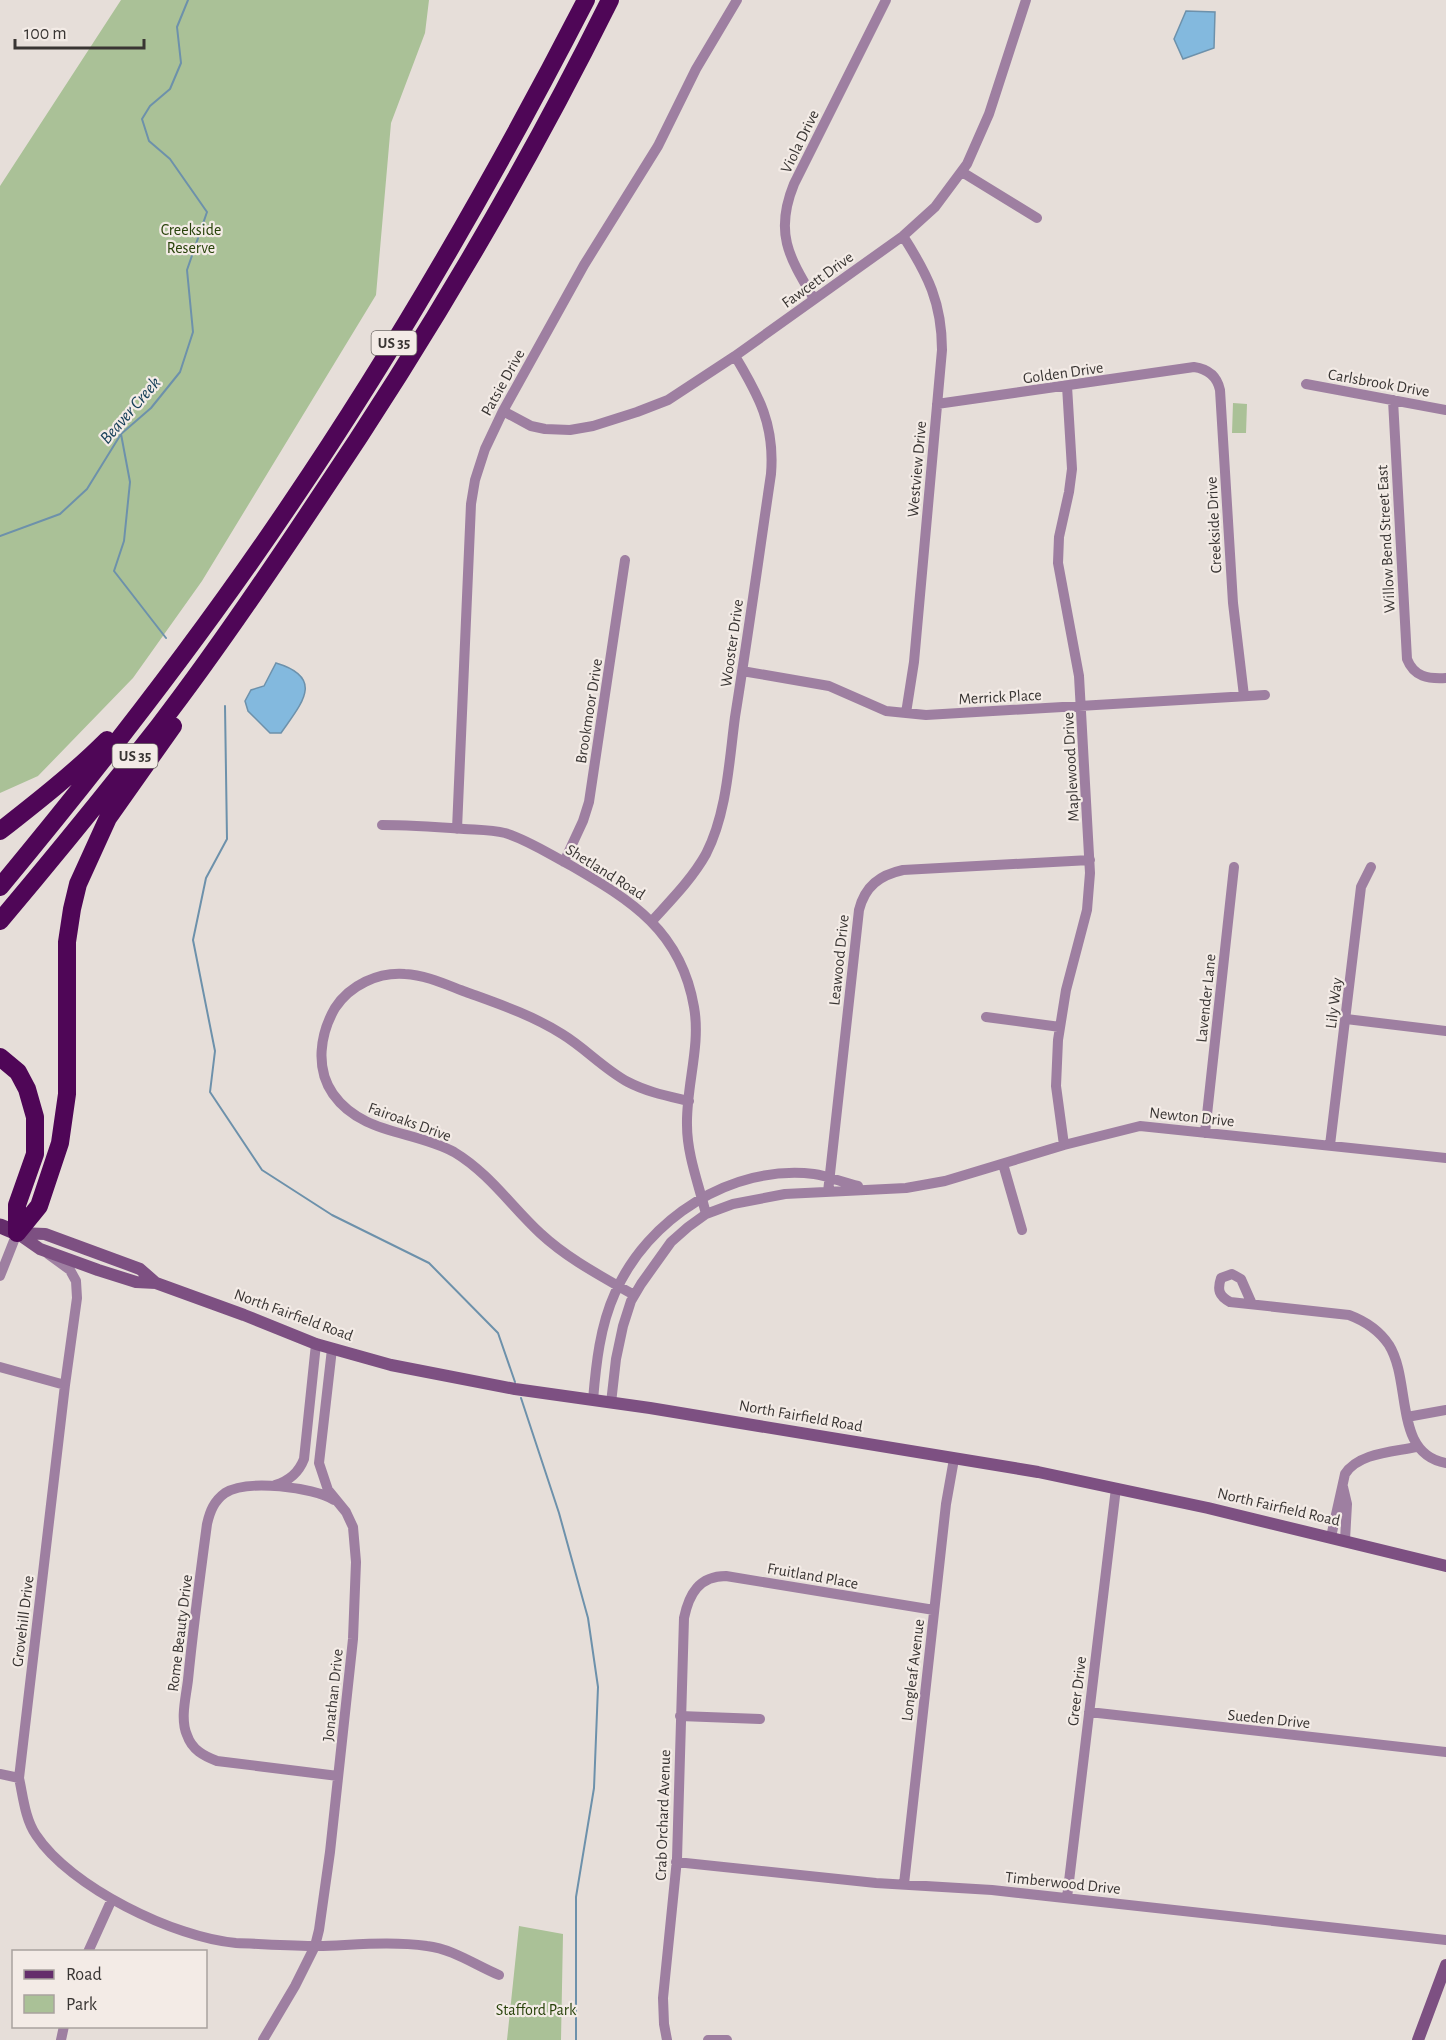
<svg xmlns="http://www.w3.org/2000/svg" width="1446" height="2040" font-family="'Alegreya Sans',sans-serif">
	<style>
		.green { fill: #aac197 }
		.water { fill: #83b9de; stroke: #6d91ab; stroke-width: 1.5 }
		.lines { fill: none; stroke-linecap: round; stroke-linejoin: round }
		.stream { stroke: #6d91ab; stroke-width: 2 }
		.street { stroke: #9e7fa1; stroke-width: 10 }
		.secondary { stroke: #7d5082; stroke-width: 12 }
		.primary { stroke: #642d6b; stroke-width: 15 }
		.highway { stroke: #4f0657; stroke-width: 18 }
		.labels { text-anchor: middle; stroke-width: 4.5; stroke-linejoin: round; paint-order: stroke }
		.shield { fill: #f3ebe6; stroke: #716c69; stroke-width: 1.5 }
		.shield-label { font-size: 15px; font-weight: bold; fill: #393533 }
		.street-label { font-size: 16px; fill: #393533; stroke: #f3ebe6 }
		.park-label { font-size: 16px; fill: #29430b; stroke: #f3ebe6 }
		.water-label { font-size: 18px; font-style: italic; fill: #133d57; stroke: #f3ebe6 }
	</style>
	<rect width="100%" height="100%" fill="#e6ded9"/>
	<!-- green -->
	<path class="green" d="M121 0H429L425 33 391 123 376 295 202 581 133 678 38 776 0 793V186Z
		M1233 403 1247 404 1246 433H1232Z
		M519 1926 563 1934 561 2040H507Z"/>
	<!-- water -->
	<path class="water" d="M1186 11 1215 12 1214 48 1183 59 1174 39Z
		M276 663C326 678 301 704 281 733H270L248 711 245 701 251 690 264 686Z"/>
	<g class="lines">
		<!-- stream -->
		<path class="stream" d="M121 434 130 482 124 541 114 571 166 638
			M0 536 60 514 87 489 121 434 151 408 180 372 193 332 187 270 207 212 170 159 149 141 142 119 150 106 170 89 181 63 177 27 188 0
			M225 706 227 839 206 878 193 940 215 1051 210 1092 262 1170 332 1215 429 1263 498 1333 515 1382
			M521 1398 559 1513 588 1618 598 1687 594 1788 576 1897V2040"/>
		<!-- street -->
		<path class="street" d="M962 172 1037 218
			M903 236C928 275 942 303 942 350L914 662 906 713
			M814 299C789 257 774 233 794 184L886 0
			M1306 384 1446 410
			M1393 400 1407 659C1414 677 1428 679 1446 678
			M937 404 1194 367C1208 369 1217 376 1220 390L1233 603 1244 696
			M503 411 531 426 545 429 570 430 593 426 637 412 668 400 735 356 903 236 935 207 967 164 989 114 1026 0
			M742 671 829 686 886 711 926 715 1265 695
			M382 825C410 825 437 827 464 829 478 830 492 830 505 833 528 840 549 854 570 865 632 901 681 931 694 1007 701 1046 686 1086 687 1125 687 1155 699 1185 706 1214
			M457 829 471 504 475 480 485 449 503 411 584 265 658 146 696 69 737 0
			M564 862 583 821 589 802 625 560
			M652 921C671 900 692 879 706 854 727 813 729 762 735 717 748 636 759 555 771 474 775 425 759 396 735 356
			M986 1017 1060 1027
			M1346 1019 1446 1031
			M1205 1133 1234 867
			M1064 1145 1056 1086 1058 1040 1066 990 1087 910 1090 873 1079 676 1058 563 1059 537 1069 492 1072 469 1067 386
			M1330 1145 1361 887 1371 867
			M1003 1164 1022 1230
			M828 1192 859 910C865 886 880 875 903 870L1090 860
			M48 1254 70 1270 76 1281 77 1298 65 1385 19 1778C23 1796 25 1819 36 1835 70 1887 175 1938 236 1943 263 1944 291 1946 318 1946 354 1945 391 1941 427 1946 453 1949 475 1965 499 1975
			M0 1276 17 1233
			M634 1295C601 1276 568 1259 540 1233 511 1206 489 1173 454 1152 414 1130 362 1135 333 1094 315 1068 320 1034 335 1008 350 985 378 972 405 974 426 975 447 985 466 992 499 1004 532 1015 562 1034 585 1048 604 1069 628 1082 647 1092 668 1096 689 1101
			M1252 1304 1241 1279 1232 1274 1221 1278C1217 1290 1219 1296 1230 1302L1349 1315C1365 1321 1379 1330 1389 1345 1412 1382 1393 1454 1446 1463
			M0 1367 65 1385
			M593 1400C596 1364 600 1326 615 1293 647 1219 732 1164 814 1174 828 1176 844 1183 858 1186
			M611 1403 616 1359 623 1326 631 1301 641 1284 671 1242 688 1227 706 1214 733 1204 785 1194 906 1188 945 1181 1064 1145 1140 1126 1446 1158
			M1407 1417 1446 1410
			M275 1485C289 1481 299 1472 304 1459L316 1344
			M1343 1487 1347 1504 1345 1540
			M334 1500C313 1487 247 1479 225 1493 214 1501 210 1511 207 1524 200 1576 193 1628 188 1680 186 1697 180 1719 187 1735 192 1750 204 1756 217 1761L338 1776
			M1331 1537 1345 1474C1358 1453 1393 1452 1416 1447
			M1089 1712 1446 1752
			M680 1716 760 1719
			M0 1774 19 1778
			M676 1862 876 1883 992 1890 1446 1940
			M904 1884 946 1504 954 1459
			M1067 1898 1116 1488
			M88 1952 112 1899
			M61 2040 64 2026
			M263 2040 295 1986 315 1946 319 1930 330 1852 353 1639 356 1562 353 1527 346 1512 328 1490 319 1463 332 1349
			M667 2040 664 2024 663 1998 677 1859 684 1618C689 1594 699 1576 726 1576L934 1610
			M708 2040H727"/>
		<!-- secondary -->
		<path class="secondary" d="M17 1233 40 1249 98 1270 136 1282 156 1283 244 1315 316 1344 391 1365 515 1389 650 1408 1038 1472 1208 1508 1446 1566
			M19 1233 45 1234 140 1269 156 1283
			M1418 2040 1446 1965"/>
		<!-- primary -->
		<path class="primary" d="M0 1226 17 1233"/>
		<!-- highway -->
		<path class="highway" d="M0 831C37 802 74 773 107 740
			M0 887C103 763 201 637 291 503 400 342 497 173 586 0
			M0 921C54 857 106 793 158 727 215 653 267 576 318 499 426 339 524 173 610 0
			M0 1057 18 1072 27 1089 35 1117V1154L17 1205V1233
			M17 1233 39 1206 60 1143 67 1094V942L72 909 78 884 108 818 173 726"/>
	</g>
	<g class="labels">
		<!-- shield labels -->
		<g class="shield">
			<rect x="371.5" y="331" width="45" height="24" rx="4.5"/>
			<rect x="112.5" y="744" width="45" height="24" rx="4.5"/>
		</g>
		<g class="shield-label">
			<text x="394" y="348">US 35</text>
			<text x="135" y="761">US 35</text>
		</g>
		<!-- street labels -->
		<g class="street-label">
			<text transform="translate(799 141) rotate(-64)" y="6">Viola Drive</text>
			<text transform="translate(817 279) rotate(-36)" y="6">Fawcett Drive</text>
			<text transform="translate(1063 372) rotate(-8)" y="6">Golden Drive</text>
			<text transform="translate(502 382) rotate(-61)" y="6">Patsie Drive</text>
			<text transform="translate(1379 382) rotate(10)" y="6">Carlsbrook Drive</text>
			<text transform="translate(916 469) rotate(-85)" y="6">Westview Drive</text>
			<text transform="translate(1213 525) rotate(-93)" y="6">Creekside Drive</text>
			<text transform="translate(1385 539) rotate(-93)" y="6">Willow Bend Street East</text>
			<text transform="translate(731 643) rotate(-82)" y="6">Wooster Drive</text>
			<text transform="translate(1000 696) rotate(-3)" y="6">Merrick Place</text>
			<text transform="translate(588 711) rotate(-81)" y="6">Brookmoor Drive</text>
			<text transform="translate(1070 767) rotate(-93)" y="6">Maplewood Drive</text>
			<text transform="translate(606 871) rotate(32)" y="6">Shetland Road</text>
			<text transform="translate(838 960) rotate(-84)" y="6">Leawood Drive</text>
			<text transform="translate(1205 998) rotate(-84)" y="6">Lavender Lane</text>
			<text transform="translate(1333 1003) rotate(-83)" y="6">Lily Way</text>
			<text transform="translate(1192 1116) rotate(6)" y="6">Newton Drive</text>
			<text transform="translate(410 1121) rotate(20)" y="6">Fairoaks Drive</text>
			<text transform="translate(294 1314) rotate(20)" y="6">North Fairfield Road</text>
			<text transform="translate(801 1415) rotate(10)" y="6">North Fairfield Road</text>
			<text transform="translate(1279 1506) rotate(13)" y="6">North Fairfield Road</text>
			<text transform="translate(813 1575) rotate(10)" y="6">Fruitland Place</text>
			<text transform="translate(22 1621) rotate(-83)" y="6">Grovehill Drive</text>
			<text transform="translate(179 1633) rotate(-83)" y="6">Rome Beauty Drive</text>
			<text transform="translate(912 1670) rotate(-83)" y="6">Longleaf Avenue</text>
			<text transform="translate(1076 1691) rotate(-83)" y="6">Greer Drive</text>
			<text transform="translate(332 1695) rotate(-84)" y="6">Jonathan Drive</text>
			<text transform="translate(1269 1718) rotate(6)" y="6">Sueden Drive</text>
			<text transform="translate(662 1815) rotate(-88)" y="6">Crab Orchard Avenue</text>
			<text transform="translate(1063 1882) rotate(6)" y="6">Timberwood Drive</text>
		</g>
		<!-- park labels -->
		<g class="park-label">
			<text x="191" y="235">Creekside<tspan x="191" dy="18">Reserve</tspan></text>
			<text x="536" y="2015">Stafford Park</text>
		</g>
		<!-- water labels -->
		<g class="water-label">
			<text transform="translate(130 410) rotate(-49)" y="6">Beaver Creek</text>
		</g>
	</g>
	<!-- legend -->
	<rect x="12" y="1950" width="195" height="78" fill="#f3ebe6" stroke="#a9a29e" stroke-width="1.5"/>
	<rect x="24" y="1970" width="30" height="9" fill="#642d6b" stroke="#a9a29e" stroke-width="1.5"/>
	<text x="66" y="1980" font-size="18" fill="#393533">Road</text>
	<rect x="24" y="1995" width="30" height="18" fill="#aac197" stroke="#a9a29e" stroke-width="1.5"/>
	<text x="66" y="2010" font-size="18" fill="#393533">Park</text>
	<!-- scale -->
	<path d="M15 39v9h129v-9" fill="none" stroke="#393533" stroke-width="3"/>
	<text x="24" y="39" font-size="18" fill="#393533" stroke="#f3ebe6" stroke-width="4.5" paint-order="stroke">100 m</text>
</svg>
